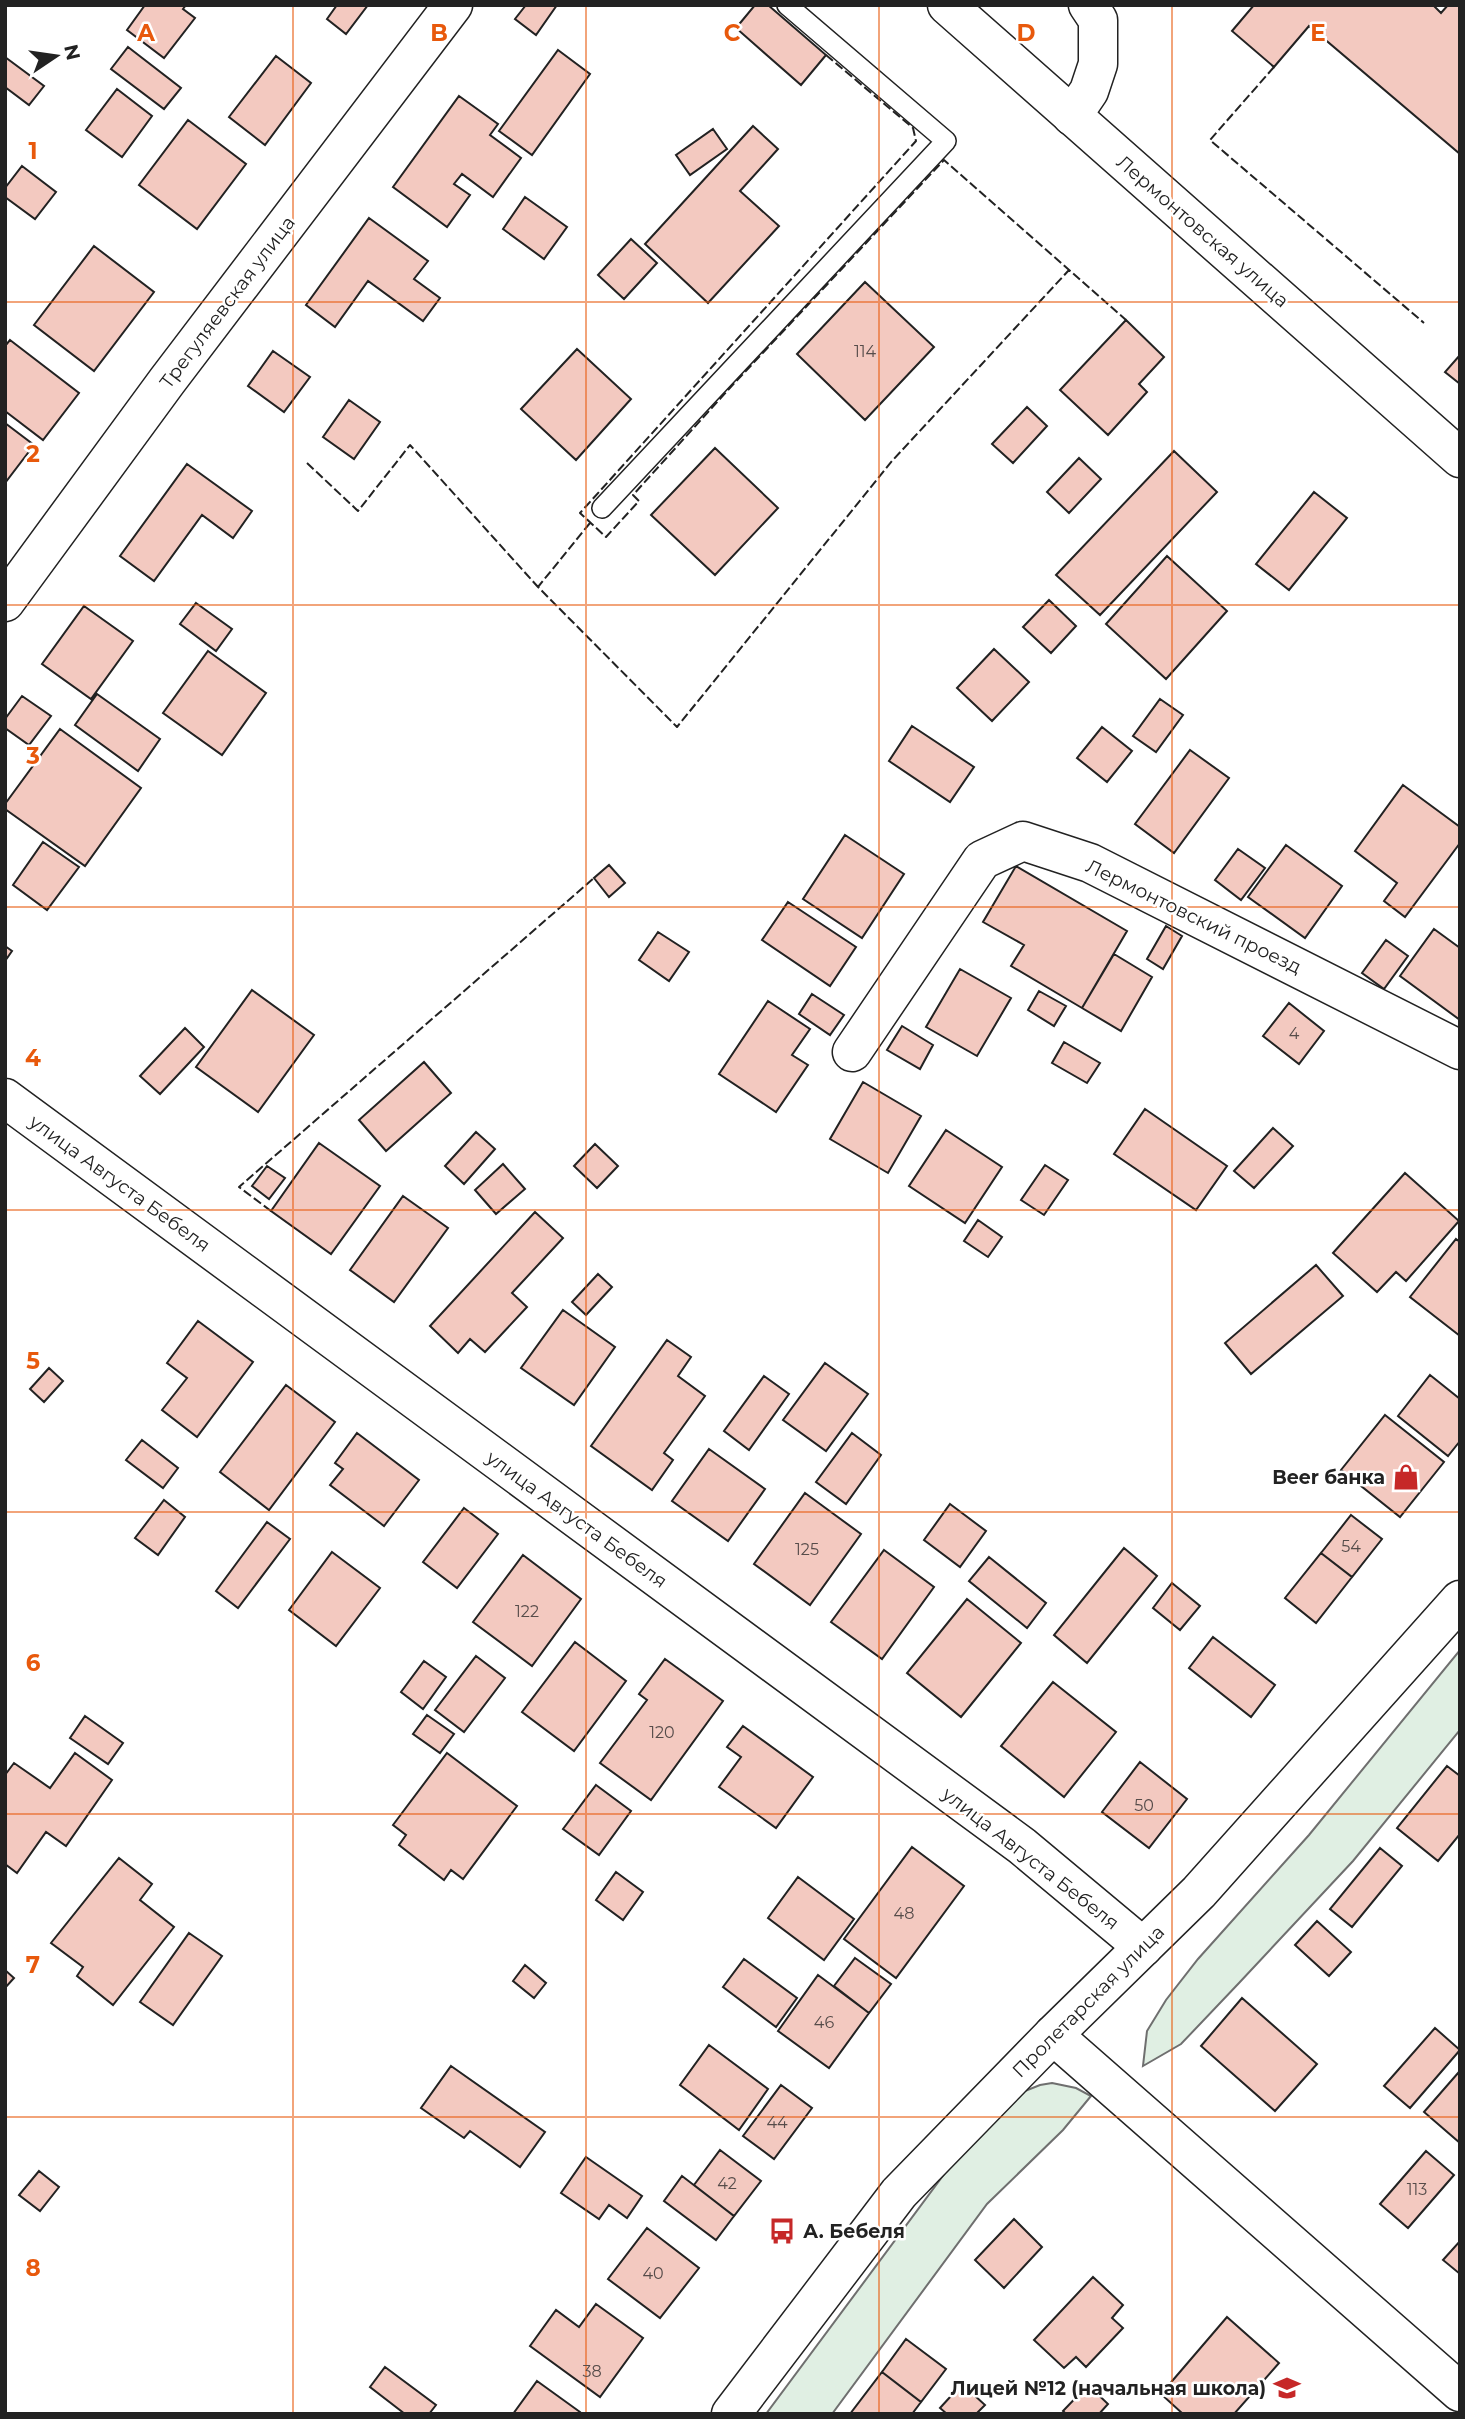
<svg xmlns="http://www.w3.org/2000/svg" width="1465" height="2419" font-family="Montserrat,sans-serif">
	<style>
		.green { fill: #e0efe3; stroke: #6f6f6f; stroke-width: 2 }
		.building { fill: #f3c9c0; stroke: #222; stroke-width: 2 }
		.lines { fill: none; stroke-linecap: round; stroke-linejoin: round }
		.lane-casing { stroke: #222; stroke-width: 22 }
		.street-casing { stroke: #222; stroke-width: 41 }
		.primary-casing { stroke: #222; stroke-width: 41 }
		.lane { stroke: #fff; stroke-width: 19 }
		.street { stroke: #fff; stroke-width: 38 }
		.primary { stroke: #fff; stroke-width: 38 }
		.fence { stroke: #222; stroke-width: 2; stroke-dasharray: 9 3.5; stroke-linecap: butt }
		.grid { fill: none; stroke: #e8590c; stroke-width: 2; stroke-opacity: 0.55 }
		.labels { text-anchor: middle; stroke-width: 5; stroke-linejoin: round; paint-order: stroke }
		.number-label { font-size: 16px; fill: #564c4a }
		.street-label { font-size: 19px; fill: #222; stroke: #fff }
		.poi-label { font-size: 19px; font-weight: bold; fill: #222; stroke: #fff; text-anchor: end }
		.grid-label { font-size: 23px; text-anchor: middle; font-weight: bold; fill: #e8590c; stroke: #fff; stroke-width: 5; stroke-linejoin: round; paint-order: stroke }
	</style>
	<rect width="100%" height="100%" fill="#fff"/>
	<!-- green -->
	<path class="green" d="M1460 1650V1730L1353 1861 1239 1983 1181 2044 1143 2066 1147 2031 1166 2000 1198 1959 1309 1835Z
		M1052 2083 1076 2088 1091 2096 1063 2130 987 2204 832 2414H766L948 2169 1015 2095 1040 2085Z"/>
	<!-- building -->
	<path class="building" d="M145 5H186L183 9 195 18 164 58 127 30Z
		M337 5H368L346 34 327 19Z
		M526 5H557L536 35 515 19Z
		M755 5H768L826 55 801 85 736 28Z
		M1254 5H1433L1441 13 1448 5H1460V154L1309 26 1274 67 1232 31Z
		M128 47 181 88 164 109 111 69Z
		M558 50 590 74 532 155 499 131Z
		M276 56 311 83 265 145 229 117Z
		M5 57 44 86 29 105 5 87Z
		M117 89 152 116 122 157 86 130Z
		M459 96 498 124 490 135 521 158 493 197 462 174 454 184 470 195 447 227 393 187Z
		M188 120 246 164 197 229 139 185Z
		M753 126 778 149 740 191 779 226 708 303 645 244Z
		M713 129 727 149 690 175 676 155Z
		M22 166 56 192 35 219 5 197V188Z
		M525 197 567 227 544 259 503 229Z
		M369 218 428 261 414 279 440 298 423 321 368 281 335 327 306 305Z
		M631 239 657 263 624 299 598 275Z
		M94 246 154 292 94 371 34 325Z
		M865 282 934 347 865 420 797 354Z
		M1126 320 1164 357 1139 384 1147 392 1108 435 1060 390Z
		M10 340 79 393 43 440 5 411V346Z
		M577 349 631 399 576 460 521 409Z
		M273 351 310 377 284 412 248 386Z
		M1460 355V384L1445 372Z
		M349 400 380 422 354 459 323 437Z
		M1027 407 1047 426 1013 463 992 444Z
		M5 423 34 445 5 483Z
		M715 448 778 508 715 575 651 515Z
		M1174 451 1217 492 1100 615 1056 575Z
		M1079 458 1101 479 1069 513 1047 492Z
		M187 464 252 511 233 538 202 515 154 581 120 556Z
		M1314 492 1347 518 1289 590 1256 564Z
		M1167 556 1227 611 1166 679 1106 624Z
		M1049 600 1076 626 1051 653 1023 627Z
		M196 603 232 629 216 651 180 624Z
		M84 606 133 641 91 699 42 664Z
		M994 649 1029 682 992 721 957 688Z
		M208 651 266 693 222 755 163 713Z
		M97 694 160 739 138 771 75 725Z
		M22 696 51 716 29 745 5 728V719Z
		M1160 699 1183 715 1156 752 1133 736Z
		M912 726 974 767 950 802 889 761Z
		M1102 727 1132 751 1107 782 1077 758Z
		M60 729 141 788 85 866 5 809V804Z
		M1190 750 1229 778 1174 853 1135 824Z
		M1403 785 1460 827V843L1405 917 1384 901 1397 883 1355 851Z
		M845 835 904 874 862 938 803 899Z
		M43 842 79 867 47 910 13 885Z
		M1286 845 1342 886 1305 938 1248 897Z
		M1238 849 1265 868 1241 900 1215 880Z
		M609 865 625 883 609 897 594 878Z
		M1016 866 1127 931 1082 1008 1011 966 1024 945 983 922Z
		M788 902 856 947 830 986 762 940Z
		M1166 926 1182 936 1163 969 1147 959Z
		M1434 929 1460 948V1020L1400 976Z
		M658 932 689 952 669 981 639 960Z
		M1386 940 1408 956 1384 989 1362 973Z
		M5 946 12 951 5 961Z
		M1114 954 1152 977 1121 1031 1082 1008Z
		M960 969 1011 998 977 1056 926 1027Z
		M252 990 314 1035 258 1112 196 1067Z
		M1039 991 1066 1006 1054 1026 1028 1010Z
		M812 994 844 1015 830 1035 799 1014Z
		M768 1001 810 1029 792 1055 808 1065 776 1112 719 1074Z
		M1289 1003 1324 1031 1299 1064 1263 1036Z
		M902 1026 933 1045 920 1069 887 1050Z
		M185 1028 204 1047 160 1094 140 1076Z
		M1064 1042 1100 1063 1087 1083 1052 1063Z
		M424 1062 451 1093 386 1151 359 1120Z
		M863 1082 921 1116 888 1173 830 1139Z
		M1145 1109 1227 1166 1196 1210 1114 1154Z
		M1273 1128 1293 1146 1254 1188 1234 1171Z
		M946 1130 1002 1167 965 1223 909 1186Z
		M476 1132 495 1149 464 1184 445 1166Z
		M319 1143 380 1186 331 1254 271 1211Z
		M595 1144 618 1166 597 1188 574 1166Z
		M503 1164 525 1189 496 1214 475 1190Z
		M1045 1165 1068 1180 1044 1215 1021 1200Z
		M267 1166 285 1178 269 1199 252 1186Z
		M1405 1173 1459 1221 1406 1281 1396 1272 1377 1292 1333 1253Z
		M403 1196 448 1228 394 1302 350 1270Z
		M535 1212 563 1238 512 1293 527 1307 485 1352 470 1339 458 1353 430 1326Z
		M978 1220 1002 1237 988 1257 964 1241Z
		M1456 1239 1460 1242V1336L1410 1297Z
		M1316 1265 1343 1296 1251 1374 1225 1343Z
		M598 1274 612 1287 586 1315 572 1302Z
		M563 1310 615 1347 574 1405 521 1368Z
		M198 1321 253 1362 197 1437 162 1410 187 1378 167 1363Z
		M667 1340 691 1357 678 1376 705 1396 664 1453 673 1460 652 1490 591 1446Z
		M825 1363 868 1394 826 1451 783 1420Z
		M49 1368 63 1381 44 1402 30 1389Z
		M1430 1375 1460 1399V1441L1448 1456 1398 1416Z
		M764 1376 789 1394 749 1450 724 1431Z
		M286 1385 335 1422 269 1510 220 1472Z
		M1385 1415 1444 1462 1400 1517 1341 1470Z
		M357 1433 419 1480 384 1526 330 1485 343 1469 335 1463Z
		M852 1433 881 1455 846 1504 816 1482Z
		M142 1440 178 1468 163 1488 126 1460Z
		M709 1449 765 1489 728 1541 672 1501Z
		M805 1493 861 1534 810 1605 754 1564Z
		M164 1500 185 1517 158 1555 135 1538Z
		M950 1504 986 1531 960 1567 924 1540Z
		M464 1508 498 1534 457 1588 423 1562Z
		M1351 1515 1382 1539 1352 1577 1321 1553Z
		M267 1522 290 1539 238 1608 216 1591Z
		M1124 1548 1157 1576 1087 1663 1054 1635Z
		M884 1550 934 1587 882 1659 831 1622Z
		M332 1552 380 1588 336 1646 289 1610Z
		M1321 1553 1352 1577 1316 1623 1285 1598Z
		M523 1555 581 1599 532 1666 473 1622Z
		M989 1557 1046 1603 1027 1628 969 1581Z
		M1172 1583 1200 1606 1180 1630 1153 1608Z
		M967 1599 1021 1643 961 1717 907 1673Z
		M1213 1637 1275 1685 1251 1717 1189 1668Z
		M575 1642 626 1681 574 1751 522 1712Z
		M476 1656 505 1678 464 1732 435 1710Z
		M665 1659 723 1701 651 1800 600 1763 647 1700 639 1694Z
		M424 1661 446 1677 423 1709 401 1692Z
		M1053 1682 1116 1732 1064 1797 1001 1746Z
		M427 1715 454 1734 440 1753 413 1734Z
		M85 1716 123 1743 108 1764 70 1738Z
		M743 1726 813 1777 776 1828 719 1787 741 1757 727 1747Z
		M75 1753 112 1780 66 1846 46 1832 17 1873 5 1864V1775L14 1763 50 1788Z
		M447 1753 517 1806 463 1879 451 1870 444 1880 399 1845 406 1835 393 1825Z
		M1140 1762 1187 1799 1149 1848 1102 1812Z
		M1447 1766 1460 1776V1834L1438 1861 1397 1828Z
		M596 1785 631 1811 599 1855 563 1829Z
		M912 1847 964 1886 896 1978 844 1939Z
		M1380 1848 1402 1866 1352 1927 1330 1909Z
		M119 1858 152 1884 140 1900 174 1927 113 2005 77 1976 83 1967 51 1943Z
		M616 1872 643 1892 623 1920 596 1900Z
		M798 1877 854 1919 824 1960 768 1918Z
		M1317 1921 1351 1952 1329 1976 1295 1945Z
		M189 1933 222 1956 173 2025 140 2002Z
		M855 1958 891 1984 869 2013 834 1986Z
		M744 1959 797 1998 776 2027 723 1987Z
		M525 1965 546 1983 534 1998 513 1981Z
		M5 1970 14 1978 5 1988Z
		M818 1975 869 2013 829 2068 778 2031Z
		M1242 1998 1317 2064 1275 2111 1201 2046Z
		M1435 2028 1460 2050 1410 2108 1384 2086Z
		M709 2045 768 2089 739 2130 680 2085Z
		M451 2066 545 2132 520 2167 470 2131 464 2138 421 2108Z
		M1458 2073 1460 2075V2143L1424 2112Z
		M781 2085 812 2108 774 2159 743 2136Z
		M720 2150 761 2181 734 2216 694 2185Z
		M1426 2151 1454 2175 1408 2228 1380 2204Z
		M586 2157 642 2196 627 2218 609 2205 599 2219 561 2193Z
		M39 2171 59 2187 40 2211 19 2195Z
		M682 2176 734 2216 716 2240 664 2201Z
		M1014 2219 1042 2247 1004 2288 975 2260Z
		M647 2228 699 2268 660 2318 608 2279Z
		M1460 2241V2274L1443 2260Z
		M1093 2277 1123 2305 1112 2318 1123 2328 1086 2367 1076 2357 1064 2368 1034 2340Z
		M596 2304 643 2338 600 2397 530 2346 556 2310 579 2327Z
		M1227 2317 1279 2363 1234 2414H1183L1161 2394Z
		M906 2339 946 2369 921 2402 882 2372Z
		M385 2367 436 2405 429 2414H405L370 2387Z
		M882 2372 921 2402 912 2414H850Z
		M537 2381 580 2412 579 2414H513Z
		M962 2384 985 2405 976 2414H947L940 2408Z
		M1088 2385 1108 2404 1099 2414H1066L1063 2411Z"/>
	<g class="lines">
		<!-- lane casing -->
		<g class="lane-casing">
			<path id="lane" d="M602 508 946 141 787 5"/>
		</g>
		<!-- street casing -->
		<g class="street-casing">
			<path id="street" d="M1072 116 1089 91 1098 64V20L1088 5
				M5 602 167 381 453 5
				M852 1052 982 860 1023 841 1090 863 1460 1050
				M5 1098 1022 1846 1143 1947
				M1053 2035 1460 2392"/>
		</g>
		<!-- primary casing -->
		<g class="primary-casing">
			<path id="primary" d="M947 5 1460 458
				M731 2414 899 2193 1053 2035 1199 1892 1460 1600"/>
		</g>
		<!-- lane -->
		<use href="#lane" class="lane"/>
		<!-- street -->
		<use href="#street" class="street"/>
		<!-- primary -->
		<use href="#primary" class="primary"/>
		<!-- fence -->
		<path class="fence" d="M826 55 913 128 916 141 580 513 606 537 639 501 633 495 728 390 944 160 1126 320
			M1274 67 1210 140 1424 323
			M307 463 358 511 410 445 538 587
			M590 523 538 587 677 727 892 461 1069 270
			M271 1211 239 1187 594 878"/>
	</g>
	<!-- grid -->
	<path class="grid" d="M293 5V2414M586 5V2414M879 5V2414M1172 5V2414M5 302H1460M5 605H1460M5 907H1460M5 1210H1460M5 1512H1460M5 1814H1460M5 2117H1460"/>
	<!-- icons -->
	<defs>
		<g id="shop-bare" transform="scale(2.1)"><path d="M-5-2.5h2.3a2.7 3.5 0 0 1 5.4 0H5L5.5 6h-11ZM-1.5-2.5h3a1.5 2.3 0 0 0-3 0Z" fill="#c62828" stroke="#fff" stroke-width="2.5" paint-order="stroke"/></g>
		<g id="bus-bare" transform="scale(2.1)"><path d="M-5-6H5V4H4V6H2V4H-2V6H-4V4H-5ZM-3.5-4V0h7V-4ZM-3.5 1.2v1.5H-2V1.2ZM2 1.2v1.5H3.5V1.2Z" fill="#c62828" stroke="#fff" stroke-width="2.5" paint-order="stroke"/></g>
		<g id="school-bare" transform="scale(2.1)"><path d="M0-5L7-2L0 1L-7-2ZM-4 1L0 2.5L4 1V4Q0 6-4 4Z" fill="#c62828" stroke="#fff" stroke-width="2.5" paint-order="stroke"/></g>
	</defs>
	<g fill-rule="evenodd">
		<use href="#shop-bare" x="1406" y="1477"/>
		<use href="#bus-bare" x="782" y="2231"/>
		<use href="#school-bare" x="1287" y="2388"/>
	</g>
	<g class="labels">
		<!-- number labels -->
		<g class="number-label">
			<text x="865" y="357">114</text>
			<text x="1294" y="1039">4</text>
			<text x="1351" y="1552">54</text>
			<text x="807" y="1555">125</text>
			<text x="527" y="1617">122</text>
			<text x="662" y="1738">120</text>
			<text x="1144" y="1811">50</text>
			<text x="904" y="1919">48</text>
			<text x="824" y="2028">46</text>
			<text x="777" y="2128">44</text>
			<text x="727" y="2189">42</text>
			<text x="1417" y="2195">113</text>
			<text x="653" y="2279">40</text>
			<text x="592" y="2377">38</text>
		</g>
		<!-- street labels -->
		<g class="street-label">
			<text transform="translate(1203 231) rotate(41)" y="7">Лермонтовская улица</text>
			<text transform="translate(227 302) rotate(-53)" y="7">Трегуляевская улица</text>
			<text transform="translate(1194 916) rotate(26)" y="7">Лермонтовский проезд</text>
			<text transform="translate(120 1183) rotate(36)" y="7">улица Августа Бебеля</text>
			<text transform="translate(577 1519) rotate(36)" y="7">улица Августа Бебеля</text>
			<text transform="translate(1031 1858) rotate(38)" y="7">улица Августа Бебеля</text>
			<text transform="translate(1088 2001) rotate(-45)" y="7">Пролетарская улица</text>
		</g>
		<!-- poi labels -->
		<g class="poi-label">
			<text x="1385" y="1484">Beer банка</text>
			<text x="803" y="2238" text-anchor="start">А. Бебеля</text>
			<text x="1266" y="2395">Лицей №12 (начальная школа)</text>
		</g>
	</g>
	<g class="grid-label">
		<text x="146" y="41">A</text>
		<text x="439" y="41">B</text>
		<text x="732" y="41">C</text>
		<text x="1026" y="41">D</text>
		<text x="1318" y="41">E</text>
		<text x="33" y="159">1</text>
		<text x="33" y="462">2</text>
		<text x="33" y="764">3</text>
		<text x="33" y="1066">4</text>
		<text x="33" y="1369">5</text>
		<text x="33" y="1671">6</text>
		<text x="33" y="1973">7</text>
		<text x="33" y="2276">8</text>
	</g>
	<!-- border -->
	<rect width="1465" height="2419" fill="none" stroke="#222222" stroke-width="14"/>
	<!-- north arrow -->
	<g transform="translate(56 56) rotate(77)" stroke="#ffffff" stroke-width="5" paint-order="stroke">
	<path d="M0-5L12 26L0 18L-12 26Z" fill="#222222"/>
	<text y="-10" font-size="19" font-weight="bold" text-anchor="middle" fill="#222222">N</text>
	</g>
</svg>
